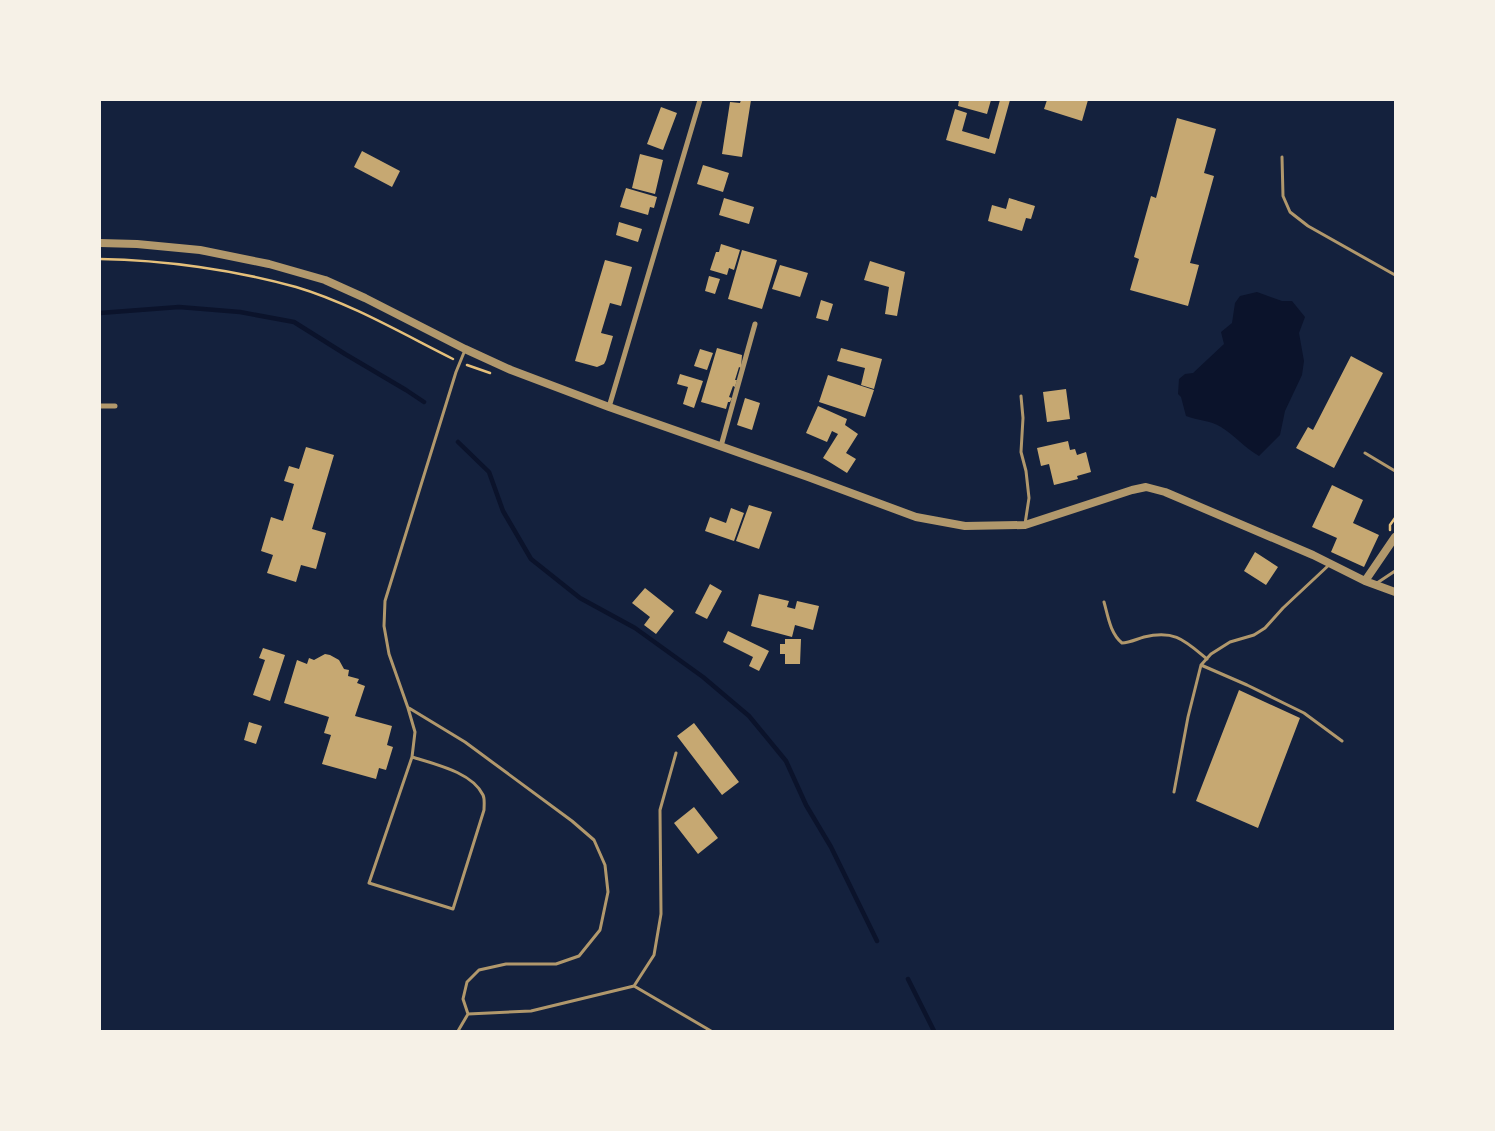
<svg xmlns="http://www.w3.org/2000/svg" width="1495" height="1131" font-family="'PT Serif',serif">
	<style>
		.water { fill: #0b132b }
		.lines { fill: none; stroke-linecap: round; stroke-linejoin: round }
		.stream { stroke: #0b132b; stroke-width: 4.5 }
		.building { fill: #c6a872 }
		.path { stroke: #e5c07b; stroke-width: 2.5 }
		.service { stroke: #b1986c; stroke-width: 3 }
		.minor { stroke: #b1986c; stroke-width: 5 }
		.tertiary { stroke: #b1986c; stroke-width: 8 }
	</style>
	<rect width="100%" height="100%" fill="#14213d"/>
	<!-- water -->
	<path class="water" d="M1257 292 1282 301H1292L1305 317 1299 333 1304 361 1302 375 1285 411 1280 435 1259 456C1245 448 1234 435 1221 427 1210 420 1198 421 1186 416L1181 397 1178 394 1179 379 1185 374 1193 373 1224 344 1221 332 1232 323 1235 303 1240 296Z"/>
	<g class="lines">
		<!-- stream -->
		<path class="stream" d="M100 313 179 307 240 312 294 322 345 354 406 390 424 402
			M458 442 489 472 503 511 531 559 580 598 635 628 703 677 749 716 786 761 806 805 831 847 877 941
			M908 979 934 1031"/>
	</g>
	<!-- building -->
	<path class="building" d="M741 100H751L742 157 722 154 730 102 740 103Z
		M959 100H991L987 114 958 106Z
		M1000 100H1010L995 154 946 140 955 109 967 113 962 131 989 139Z
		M1047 100H1088L1082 121 1044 109Z
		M661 107 677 113 663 150 647 144Z
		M1177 118 1216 129 1204 173 1214 176 1190 263 1199 265 1188 306 1130 290 1139 259 1134 257 1151 196 1156 198Z
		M362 151 400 171 392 187 354 167Z
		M640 154 663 160 655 194 632 188Z
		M703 165 729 173 723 192 697 184Z
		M626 188 657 197 654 208 650 207 648 215 620 207Z
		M724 198 754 207 749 224 719 215Z
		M1009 198 1035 206 1031 219 1026 218 1022 231 988 221 992 205 1006 209Z
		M619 222 642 229 638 242 616 235Z
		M721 244 740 250 734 270 729 268 727 275 710 270 716 252H719Z
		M742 250 777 260 762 309 728 299Z
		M605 260 632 267 621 306 610 303 601 333 613 336 606 360 604 364 597 367 575 361Z
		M870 261 905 272 897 316 885 314 889 287 864 280Z
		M780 265 808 273 800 297 772 289Z
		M709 276 720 279 715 294 705 291Z
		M821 300 833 304 828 321 816 318Z
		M717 348 742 355 741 368 739 367 735 380H737L735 387 733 386 729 397 732 398 730 402H728L726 409 701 402Z
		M841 348 882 359 874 389 861 385 865 368 837 361Z
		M700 349 713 353 707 370 694 366Z
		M1351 356 1383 373 1334 468 1296 448 1308 427 1313 430Z
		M680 374 703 381 694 408 683 404 688 387 677 384Z
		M828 375 874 390 865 417 819 402Z
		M1066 389 1070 419 1047 422 1043 392Z
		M745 398 760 403 752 430 737 425Z
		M818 406 847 419 845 425 858 434 846 453 856 459 847 473 823 458 838 434 832 431 827 442 806 433Z
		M1068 441 1070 450 1075 449 1077 455 1086 452 1091 472 1077 476 1078 479 1054 485 1049 464 1041 466 1037 448Z
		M306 447 334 455 312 529 326 533 316 569 301 565 296 582 267 573 273 555 261 551 271 517 283 521 294 484 284 481 289 466 299 469Z
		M1332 485 1363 500 1353 523 1379 535 1364 567 1331 552 1337 538 1312 527Z
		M749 505 772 512 759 549 736 541Z
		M731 508 744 513 734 541 705 531 710 517 726 523Z
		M1255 552 1278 567 1266 585 1244 571Z
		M710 584 722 591 707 619 695 613Z
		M645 588 674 611 656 634 644 625 650 617 632 603Z
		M759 594 789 601 787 607 795 609 797 601 819 606 813 630 795 625 792 637 751 626Z
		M728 631 769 651 759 671 749 666 753 657 723 642Z
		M785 639H801L800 664H785V654H780V644H785Z
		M263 648 285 655 270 701 253 695 265 660 259 658Z
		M325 654 330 655 339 660 344 669 349 670 348 676 359 679 357 683 365 686 355 716 392 726 387 745 393 747 386 770 379 768 376 779 322 764 331 735 324 733 329 717 284 703 297 660 307 664 309 658 314 660Z
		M1239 690 1300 718 1258 828 1196 801Z
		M249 722 262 726 256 744 244 740Z
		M694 723 739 782 722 795 677 736Z
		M694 807 718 838 698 854 674 823Z"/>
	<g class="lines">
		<!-- path -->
		<path class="path" d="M100 259C164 260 235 270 296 287 350 303 403 334 453 359
			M467 365 490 373
			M1390 530V525L1395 518"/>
		<!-- service -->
		<path class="service" d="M1282 157 1283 196 1290 212 1308 226 1395 275
			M1021 396 1023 418 1021 452 1026 471 1029 498 1025 524
			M1365 453 1395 471
			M1377 583 1395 571
			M1104 602C1108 616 1110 633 1122 643 1129 643 1137 639 1144 637 1175 630 1184 640 1207 659
			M1201 665 1247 685 1304 713 1342 741
			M409 708 465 742 572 821 594 840 605 865 608 892 600 930 579 956 556 964H506L479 970 467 982 463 999 468 1014 458 1031
			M412 757C434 764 472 772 483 795 485 799 484 805 484 810L453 909 369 883 412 757 415 732 408 708 389 654 384 626 385 601 456 372 465 350
			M1174 792 1188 717 1201 665 1211 654 1230 642 1254 635 1265 628 1283 608 1330 564
			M634 986 711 1031
			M468 1014 531 1011 634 986 654 955 661 914 660 810 676 753"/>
		<!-- minor -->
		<path class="minor" d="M100 406H115
			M609 407 700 100
			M721 446 755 324"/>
		<!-- tertiary -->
		<path class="tertiary" d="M100 243 137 244 200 250 269 264 325 280 365 298 465 349 511 370 609 407 808 477 916 517 965 526 1025 525 1132 490 1146 487 1165 492 1313 555 1365 581 1395 592
			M1365 581 1395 537"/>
	</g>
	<!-- border -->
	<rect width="1495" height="1131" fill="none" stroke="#f6f1e7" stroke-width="202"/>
</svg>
